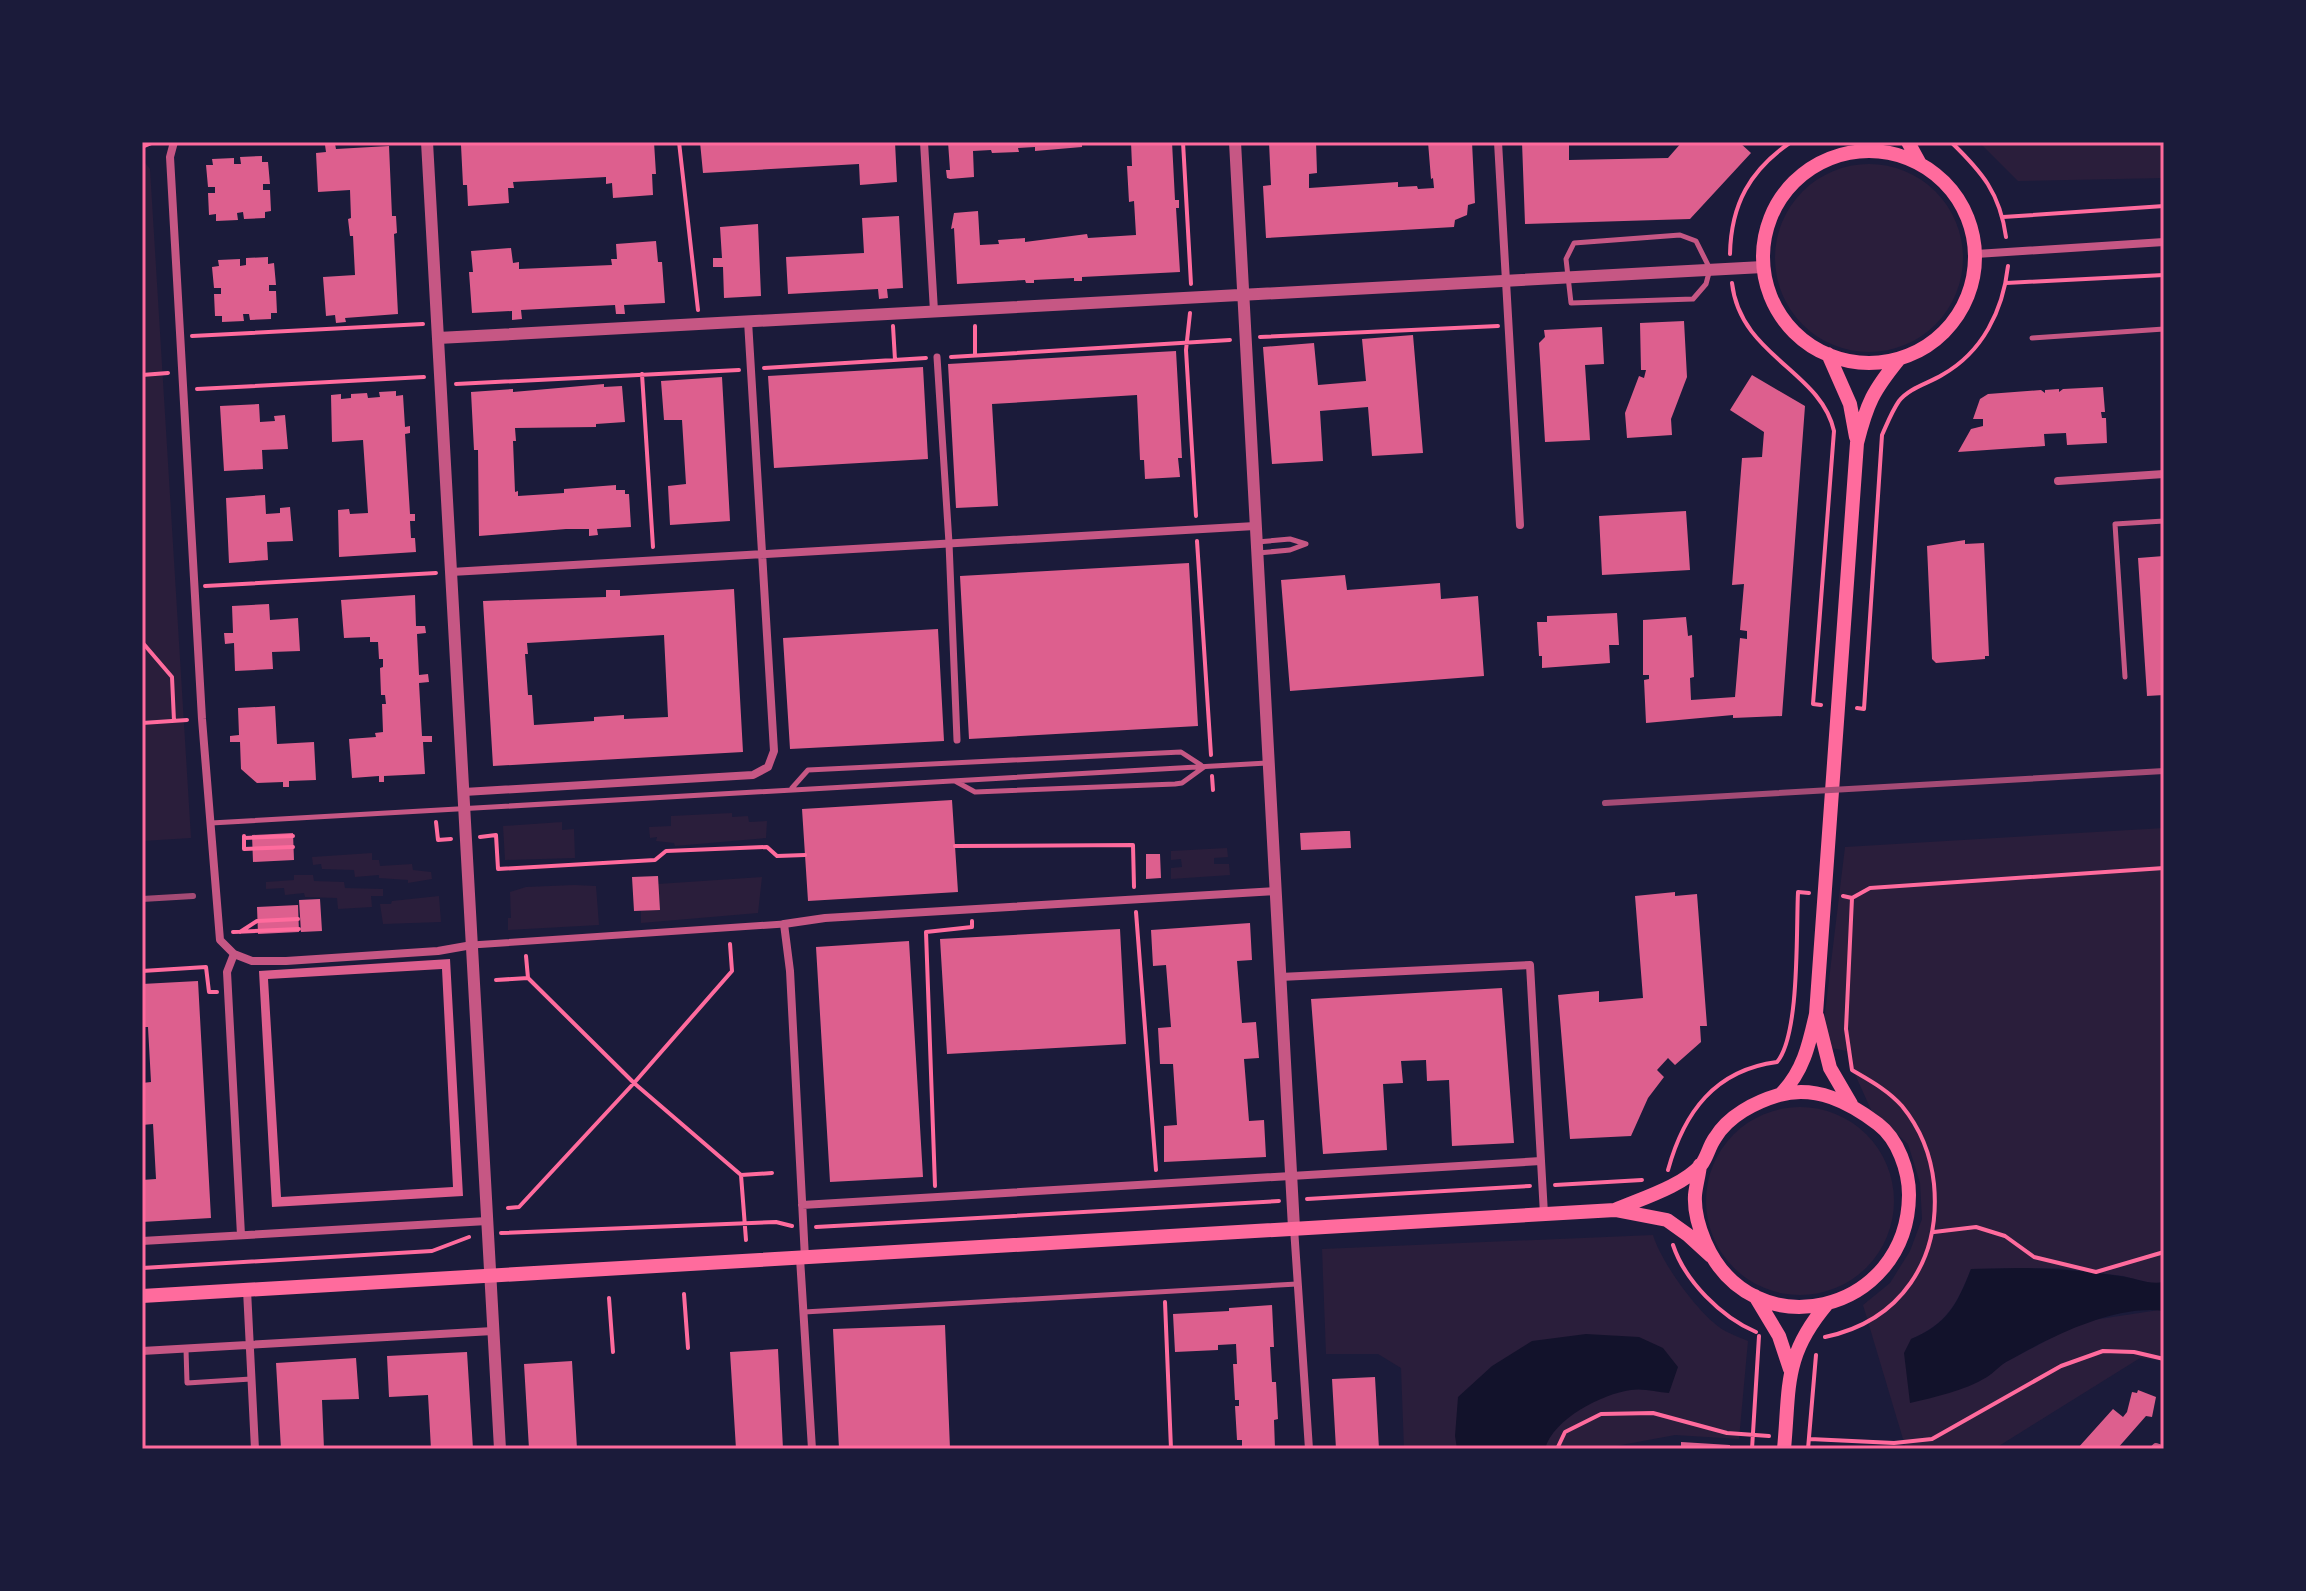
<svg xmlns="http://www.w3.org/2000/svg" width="2306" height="1591" font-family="Quicksand,sans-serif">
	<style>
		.green { fill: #2a1e3b }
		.water { fill: #12122b }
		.building { fill: #dd5f8e; fill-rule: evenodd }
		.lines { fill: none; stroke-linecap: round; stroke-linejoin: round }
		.path { stroke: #ff6b9d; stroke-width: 4 }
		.service { stroke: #c65784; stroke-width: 5 }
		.pedestrian { stroke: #c65784; stroke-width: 7 }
		.minor { stroke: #c65784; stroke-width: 8 }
		.tertiary { stroke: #c65784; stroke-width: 12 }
		.secondary { stroke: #ff6b9d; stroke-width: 14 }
		.rail { stroke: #a44b75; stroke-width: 6 }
		.neatline { fill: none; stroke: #ff6b9d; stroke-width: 3 }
	</style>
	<rect width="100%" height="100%" fill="#1b1b3a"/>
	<!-- green -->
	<path class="green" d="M1979 142H2164V178L2018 181Z
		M142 159 150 169 191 838 142 841Z
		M1775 258a94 94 0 1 1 188 0a94 94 0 1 1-188 0Z
		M732 813V817L748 816 749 822 767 821 766 838 675 846 674 843 656 841 657 837 650 838 649 827 671 826V816Z
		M562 822V830L574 829 575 858 505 860 503 826Z
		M2164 828V1282L2154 1284 2123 1276 2058 1268 1971 1269C1957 1304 1947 1324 1911 1339L1985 1378 2004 1363 2070 1328 2093 1320 2159 1310 2164 1311V1361L2140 1358 1994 1449H1906L1863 1305 1890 1283 1910 1251 1922 1219 1920 1183 1908 1144 1872 1112 1854 1072 1852 1052 1821 1046 1845 847Z
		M1227 848 1228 857 1214 858V864H1229L1230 875 1171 879V868L1182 867 1181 859 1171 860V851Z
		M372 853V860H379L380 866 412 864 413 870 431 872 432 879 408 883V880L379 878V875L355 877 354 870 322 869 321 864 313 865 312 857Z
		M294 875H313L314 881 344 882 345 888 383 889V896H371L372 907 338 909 337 898 305 897 304 893 285 895 284 888 266 889V882L294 880Z
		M762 877 758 913 641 923V911L660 909 658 884Z
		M574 885 596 886 599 925 508 930V918H511L510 892 526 887Z
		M439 896 441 922 383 924 380 904H391L392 901Z
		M1706 1201a94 94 0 1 1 188 0a94 94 0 1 1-188 0Z
		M1653 1235C1661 1262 1696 1310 1719 1327 1727 1333 1739 1337 1748 1341L1739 1439 1675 1435 1616 1446 1613 1449H1404L1401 1368 1378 1354H1326L1322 1249Z"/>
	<!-- water -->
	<path class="water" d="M2018 1268C2053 1268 2086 1271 2120 1276 2135 1278 2149 1285 2164 1282V1311C2114 1304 2049 1338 2006 1362 1999 1366 1994 1373 1987 1377 1964 1391 1935 1397 1910 1403L1904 1353 1911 1339C1947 1324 1957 1305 1971 1269Z
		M1586 1334 1639 1337 1663 1348 1678 1367 1669 1393C1657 1392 1643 1388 1631 1390 1602 1394 1553 1419 1545 1449H1457L1455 1436 1458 1397 1492 1366 1532 1341Z"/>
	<!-- building -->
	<path class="building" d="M501 142H654L656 174H652L653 195 613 198 612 183 606 184V177L513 182 514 188H508L509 203 468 206 467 185H463L461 145Z
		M700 142H895L897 182 860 185 859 164 703 173Z
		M948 142H1082V147L1035 151V147L1018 148 1019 152 992 153 991 150 973 151 974 177 950 179 947 178 946 170H950Z
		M1131 142H1172L1175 200H1179V208H1176L1180 272 1082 277V281H1074V278L1034 280V283H1026L1025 280 957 284 954 228 951 229 954 213 978 211 980 245 999 244 998 240 1025 238V242L1087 234 1088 238 1136 235 1134 201 1129 202 1127 166H1132Z
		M1269 142H1316L1317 173 1309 174V188L1398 182V187L1417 186 1418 189 1434 188 1433 178 1431 179 1428 142H1472L1475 203 1468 205 1467 215 1455 220 1454 227 1266 238 1263 186 1271 185Z
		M1522 142H1569V160L1668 158 1682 142H1739L1751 153 1690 219 1525 224Z
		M335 144 336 149 389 146 392 216H396L397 233 394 234 398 314 345 318 346 322 336 323 335 315 326 316 323 277 355 275 353 236H350L348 219 351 218 350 190 318 192 316 153 326 152 325 145Z
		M262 156V162H268L270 184H263V190H270L271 211 265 212V218L244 219 243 212 237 213 238 220 216 221V214L209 215 208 193H215V187H208L206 165H213L212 159 234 158V164H241L240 157Z
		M899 216 903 288 887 289 888 298 879 299 878 289 788 294 786 257 864 253 862 218Z
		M758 224 761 296 724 298 723 267H713V258H722L720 227Z
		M656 241 658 262H662L665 303 624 305 625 314H616L615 305 521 310 522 319 512 320V311L472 313 469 272H473L471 251 511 248 513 263 519 262V269L612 265 611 259H617L616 244Z
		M268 257V264L274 263 276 285H269V291H276L277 313H271V319L250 320 249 314H243L244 321 222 322V316H215L214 294H221V288H214L212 267 219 266 218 260 240 259V266L246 265V258Z
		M1684 321 1687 377 1671 419 1672 435 1627 438 1625 413 1639 376 1644 378 1646 370H1641L1640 323Z
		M1602 327 1604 364 1585 365 1590 440 1545 442 1539 343 1545 337 1544 330Z
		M1413 335 1423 453 1372 456 1368 407 1320 411 1323 461 1272 464 1263 347 1314 343 1318 385 1366 381 1362 339Z
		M1176 351 1182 458H1178L1180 477 1145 479 1144 460H1140L1137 395 992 404 998 506 956 508 948 364Z
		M923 367 928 459 774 468 768 376Z
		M1752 375 1805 406 1782 716 1733 718V715L1646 723 1644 680 1649 679V675H1643V620L1686 617 1688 636 1692 635 1694 677 1690 678 1691 700 1735 697 1740 638 1747 639V631L1740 630 1744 584 1732 585 1742 458 1762 457 1764 432 1730 410Z
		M722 377 730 521 670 525 668 486 686 484 682 420H664L661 381Z
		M604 384V387L622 386 625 422 596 424V427L515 428 516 441H513L515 492 518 491V496L564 493V489L616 485V490H625V494H629L631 527 597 529 598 535 589 536V529H566L479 536 478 450H474L471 392 513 389V392Z
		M2103 387 2105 412H2101L2102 418H2106L2107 443 2067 445 2066 433 2044 434 2045 446 1958 452 1971 429 1983 426V419H1973L1980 399 1988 394 2041 390 2045 393V390L2059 389V392L2063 389Z
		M396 391V396L403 395 405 427 410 426V433L405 434 410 514H415V521H410L411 538H415L416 552 339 557 338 510 349 509 350 514 368 513 363 440 332 442 331 395 341 394V399L351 398V394L367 393 368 398 380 397 379 392Z
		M259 404 260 422 275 421 274 416 285 415 288 449 262 450 263 469 224 471 220 406Z
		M265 495 266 514 280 513V508L290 507 293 541 267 542 268 560 229 563 226 498Z
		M1686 511 1690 570 1602 575 1599 516Z
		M1965 540V544L1984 543 1989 656H1985V659L1936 663 1932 659 1927 546Z
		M2164 556V695L2147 696 2138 558Z
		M1189 563 1198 726 969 739 960 576Z
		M1345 575 1347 590 1440 583 1441 599 1478 596 1484 676 1290 691 1281 580Z
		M734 589 743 752 493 766 483 601 606 597V590H620V596ZM664 635 668 717 624 719V715L594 717V721L534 725 532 695H528L525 654H528L527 643Z
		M415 595 416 626H425L426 633 417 634 419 675 428 674 429 682 419 683 422 736H432V742H423L425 774 384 776V782H379V776L352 778 349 739 376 737 375 733 383 732 382 704H386L385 695H381L380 668 383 667V659H379L378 642H370V637L344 638 341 600Z
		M269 604 270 620 298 618 300 651 272 652 273 669 235 671 234 643 225 644 224 633H233L232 606Z
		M1617 613 1619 645H1609L1610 663 1542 668V656H1539L1537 622H1547V616Z
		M938 629 944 741 790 749 783 638Z
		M275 706 277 744 314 742 316 780 289 781V787H283V782L257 783 241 769 240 742H230V736L239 735 238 708Z
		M952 800 958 892 808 901 802 809Z
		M1345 831H1350L1351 848 1301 850 1300 833Z
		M293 833 294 860 253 862 252 835Z
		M1146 854H1160L1161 878 1146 879Z
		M658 876 660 910 634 911 632 877Z
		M1675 892V896L1697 894 1707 1026H1700L1701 1042 1675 1065 1668 1058 1657 1070 1664 1077 1648 1098 1631 1136 1570 1139 1558 995 1599 991V1002L1643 998 1635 896Z
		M320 899 322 931 301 932 299 900Z
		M298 905 299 932 258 934 257 907Z
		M1250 923 1252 960 1237 961 1242 1023 1256 1022 1259 1058 1244 1059 1249 1121 1264 1120 1266 1157 1164 1162V1126L1177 1125 1173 1064H1160L1158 1028 1171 1027 1166 965 1153 966 1151 930Z
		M1120 929 1126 1044 947 1054 940 939Z
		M909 941 923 1177 830 1182 816 947Z
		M450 959 463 1196 272 1207 259 971ZM442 969 453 1187 281 1197 268 979Z
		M198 981 211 1218 142 1222V1180L156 1179 153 1124 142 1125V1083L151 1082 148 1027H142V984Z
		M1502 988 1514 1143 1452 1146 1449 1080 1427 1081 1426 1060 1401 1061 1403 1083 1383 1084 1387 1150 1323 1154 1311 999Z
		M1272 1305 1274 1347H1270L1272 1382H1276L1278 1419 1274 1420 1275 1449H1242V1440H1237L1235 1406H1239V1400H1235L1233 1364H1237L1236 1344 1218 1345V1350L1175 1352 1173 1314 1229 1311V1308Z
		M945 1325 950 1449H839L833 1329Z
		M778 1349 783 1449H736L730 1352Z
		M467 1352 473 1449H431L428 1395 389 1397 387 1356Z
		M356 1358 359 1399 322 1400 324 1449H281L276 1363Z
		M572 1361 577 1449H529L524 1364Z
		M1375 1377 1379 1449H1336L1332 1379Z
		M2138 1390 2156 1397 2152 1417 2146 1416 2117 1449H2077L2113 1409 2123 1417 2127 1412 2132 1392 2137 1393Z
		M1681 1442 1730 1445V1449H1681Z"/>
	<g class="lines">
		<!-- path -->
		<path class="path" d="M679 142 698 310
			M1183 142 1191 284
			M1951 142C1982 172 2000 193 2006 237
			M142 147 154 142
			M2003 217 2164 206
			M1730 254C1731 204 1750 170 1791 142
			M1732 283C1740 356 1821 371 1834 431L1813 704 1821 705
			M2006 283 2164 275
			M1190 313 1186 350 1196 516
			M893 326 895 360
			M975 326V355
			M192 336 423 324
			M1260 337 1498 326
			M951 357 1230 340
			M764 368 926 358
			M642 374 653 547
			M142 375 168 373
			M456 384 739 370
			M197 389 424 377
			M1197 541 1211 755
			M205 586 436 573
			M142 642 172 677 174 721
			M1857 708 1864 709 1882 435C1887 424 1892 411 1899 401 1909 388 1929 383 1942 375 1983 352 2003 310 2008 266
			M142 723 187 720
			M1212 776 1213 790
			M436 822 438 840 451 839
			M244 836V849L293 847
			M480 837 496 835 498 869 655 860 666 851 767 847 777 856 805 855
			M244 838 293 836
			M955 846 1133 845 1134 887
			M1843 896 1852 898 1870 888 2164 868
			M1136 912 1156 1170
			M233 932 299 929
			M240 932 257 921 298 919
			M526 956 528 978 634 1083 741 1175 746 1240
			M142 971 206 967 209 992H217
			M496 980 528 978
			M1668 1170C1684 1112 1715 1070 1777 1062 1800 1035 1796 931 1798 892L1809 893
			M741 1175 772 1173
			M1555 1185 1642 1180
			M935 1186 926 932 972 927V921
			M1307 1199 1530 1186
			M508 1208 519 1207 634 1083 732 971 730 944
			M816 1227 1279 1201
			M1934 1232 1976 1227 2005 1236 2034 1257 2096 1272 2164 1252
			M501 1233 776 1222 792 1226
			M1673 1245C1685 1281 1721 1317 1756 1332
			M142 1268 432 1251 469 1237
			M684 1294 688 1348
			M609 1298 613 1352
			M1165 1302 1171 1449
			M1825 1337C1901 1321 1941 1260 1934 1184 1931 1155 1920 1128 1902 1106 1888 1090 1869 1080 1852 1070L1846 1029 1852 898
			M1810 1439 1894 1443 1932 1439 2061 1366 2103 1351 2134 1352 2164 1359
			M1557 1449 1565 1432 1601 1414 1653 1413 1727 1433 1769 1436
			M1752 1449 1759 1336
			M1808 1449 1816 1355"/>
		<!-- service -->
		<path class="service" d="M1680 235 1696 241 1710 269 1706 284 1693 299 1571 303 1566 259 1574 243Z
			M2032 338 2164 329
			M1257 542 1290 539 1306 544 1290 550 1258 553
			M2125 677 2115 524 2164 521
			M955 781 975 792 1175 784 1182 783 1204 767
			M792 788 808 770 1181 752 1201 765
			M211 823 1267 763
			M804 1312 1297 1284
			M186 1349 187 1383 251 1379"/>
		<!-- pedestrian -->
		<path class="pedestrian" d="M937 357 949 543 957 740
			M472 945 784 924"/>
		<!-- minor -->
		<path class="minor" d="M174 142 170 157 202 719 220 940 234 954 252 961H286L438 951 472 945
			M924 142 934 311
			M1498 142 1520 525
			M1976 254 2164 242
			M2058 481 2164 474
			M451 572 1255 526
			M464 792 753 775 768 767 774 751 748 321
			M234 954 227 972 241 1235
			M1280 977 1530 965 1544 1214
			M802 1205 1541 1161
			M1294 1228 1309 1449
			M142 1241 487 1221
			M800 1258 812 1449
			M805 1258 790 971 784 924 825 918 1275 891
			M247 1290 255 1449
			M142 1351 493 1331
			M2154 1449 2156 1447 2162 1449"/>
		<!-- tertiary -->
		<path class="tertiary" d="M427 142 500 1449
			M1235 142 1294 1228
			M438 338 1763 267"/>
		<!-- secondary -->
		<path class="secondary" d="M1908 142 1919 162
			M1763 257a106 106 0 1 1 212 0a106 106 0 1 1-212 0Z
			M1828 354 1850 404 1856 437
			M1817 1016 1830 1068 1851 1104
			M1781 1094C1803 1072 1809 1045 1816 1014L1857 443C1867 403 1873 391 1899 359
			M1615 1210C1640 1199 1683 1186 1701 1165 1707 1158 1709 1146 1715 1138 1728 1116 1755 1102 1779 1095 1816 1085 1849 1102 1878 1124 1898 1139 1909 1171 1909 1195 1908 1314 1752 1351 1705 1242 1699 1228 1694 1211 1695 1195 1696 1185 1699 1175 1700 1165
			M142 1296 1615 1210 1667 1220 1688 1235 1711 1256
			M1755 1296 1779 1336 1790 1369
			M1784 1449C1790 1386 1783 1356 1827 1304"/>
		<!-- rail -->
		<path class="rail" d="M1605 803 2164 771
			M142 899 193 896"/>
	</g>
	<!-- border -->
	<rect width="2306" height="1591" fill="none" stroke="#1b1b3a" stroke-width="288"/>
	<rect x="144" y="144" width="2018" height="1303" class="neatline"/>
</svg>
